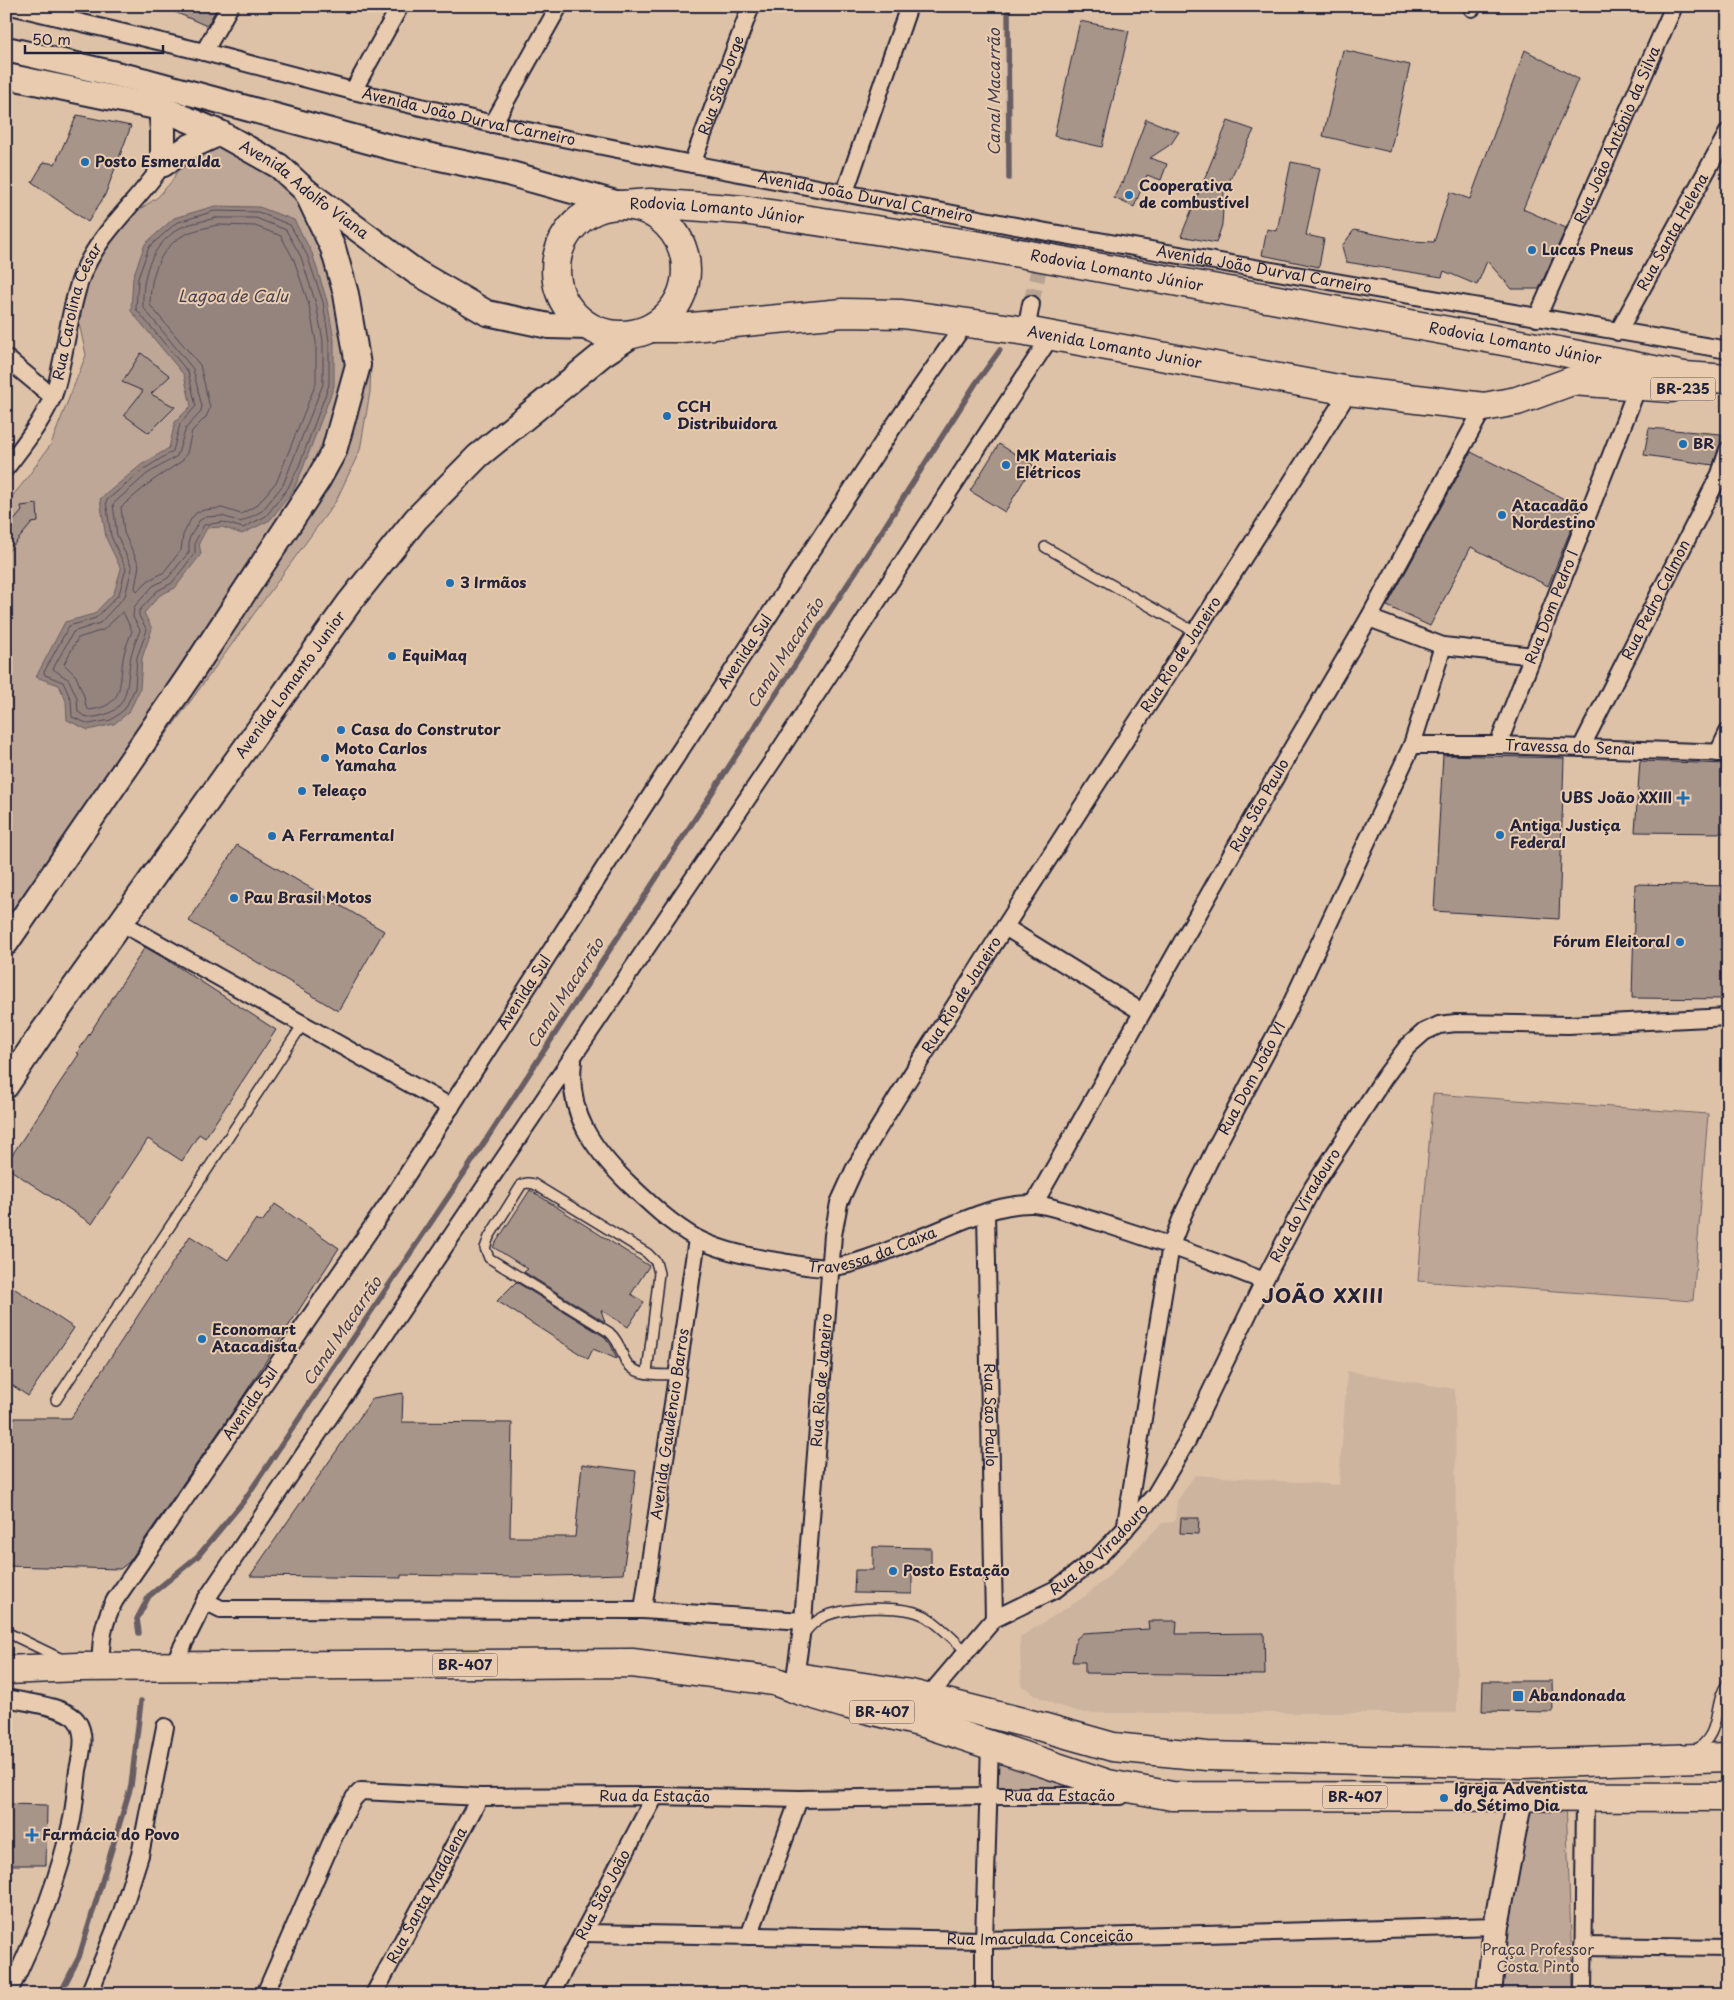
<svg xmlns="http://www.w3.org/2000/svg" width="1734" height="2000" font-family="'Playpen Sans',sans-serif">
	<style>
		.built { fill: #cdb49f }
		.green { fill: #bea796; stroke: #706468 }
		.water { fill: #95847e; stroke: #675d63 }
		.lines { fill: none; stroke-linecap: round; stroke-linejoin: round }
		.shore { stroke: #504956; stroke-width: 1 }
		.stream { stroke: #675d63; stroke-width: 5.5 }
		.building { fill: #a8958a; stroke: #22223b }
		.street-tunnel { stroke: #b8a292; stroke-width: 16; stroke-dasharray: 16 8; stroke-linecap: butt }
		.lane-casing { stroke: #22223b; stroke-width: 12 }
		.street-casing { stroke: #22223b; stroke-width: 20 }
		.secondary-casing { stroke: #22223b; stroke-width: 28 }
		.highway-casing { stroke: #22223b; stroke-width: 31 }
		.lane { stroke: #e9ccaf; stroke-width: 9 }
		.street { stroke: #e9ccaf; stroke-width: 16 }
		.secondary { stroke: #e9ccaf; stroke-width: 24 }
		.highway { stroke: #e9ccaf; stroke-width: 28 }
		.poi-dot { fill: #1f6fb2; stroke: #e9ccaf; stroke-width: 2 }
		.labels { text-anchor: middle; stroke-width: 4; stroke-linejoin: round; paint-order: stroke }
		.shield { fill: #e9ccaf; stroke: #5e555e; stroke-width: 1 }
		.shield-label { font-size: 14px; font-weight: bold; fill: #22223b }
		.street-label { font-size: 15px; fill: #22223b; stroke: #e9ccaf }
		.poi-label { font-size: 15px; font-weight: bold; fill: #22223b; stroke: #e9ccaf; text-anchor: start }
		.park-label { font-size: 15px; fill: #413d4d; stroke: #e9ccaf }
		.water-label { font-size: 16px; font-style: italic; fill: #443f4f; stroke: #e9ccaf }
		.district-label { font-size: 20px; font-weight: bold; letter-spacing: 1px; fill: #22223b; stroke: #e9ccaf }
	</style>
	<rect width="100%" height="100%" fill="#ddc2a8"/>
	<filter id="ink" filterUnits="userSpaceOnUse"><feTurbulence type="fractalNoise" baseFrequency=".02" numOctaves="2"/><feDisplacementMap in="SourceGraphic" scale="10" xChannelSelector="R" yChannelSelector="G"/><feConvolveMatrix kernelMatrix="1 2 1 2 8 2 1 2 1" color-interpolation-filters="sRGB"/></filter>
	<g filter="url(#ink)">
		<!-- built -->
		<path class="built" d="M1347 1371 1455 1389 1457 1713H1084L1056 1705 1037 1696 1021 1685 1020 1637 1084 1597 1109 1576 1162 1523 1175 1522 1177 1501 1195 1475 1339 1485Z"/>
		<!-- green -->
		<path class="green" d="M227 144 278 177 312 214 354 294 371 363 370 392 360 450 336 501 6 955V642L11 629 6 614V504L27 478 51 444 86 355 79 323 80 299 89 273 124 220 158 197 172 181 184 157 195 150Z
			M1433 1094 1708 1114 1693 1301 1418 1281Z
			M1003 1755 1096 1788 995 1789 997 1763Z
			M1566 1800 1573 1994H1500L1525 1802Z"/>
		<!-- water -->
		<path class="water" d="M215 206 259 207 294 220 312 253 327 301 334 340V386L303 468 293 491 270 520 242 534 222 527 207 528 199 543 201 554 175 588 160 595 144 613 152 629 142 658 140 689 129 712 114 724 88 730 67 720 66 701 59 685 36 677 65 622 94 614 114 593 121 569 106 538 100 499 141 465 169 448 175 422 191 406 184 375 131 311 133 277 145 244 174 218Z"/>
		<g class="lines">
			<!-- shore -->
			<path class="shore" d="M215 211 258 212 290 225 307 255 323 302 329 341V385L299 466 288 488 266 516 243 528 223 522 204 525 195 542V553L172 583 157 591 139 611V616L147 630 137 657 135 688 125 709 111 720 89 724 72 717 71 700 63 682 45 675 44 672 69 626 96 618 119 594 126 569 111 536 106 501 144 469 173 451 180 424 196 406 188 372 136 309 138 278 149 247 176 223Z
				M216 218H256L286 230 301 257 316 304 323 341V384L283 485 262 511 241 522 222 516 205 517 199 521 189 539V552L168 578 153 586 134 607 133 617 140 630C137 639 133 647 131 656 126 681 132 709 100 716 91 718 86 718 78 712L77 698 69 680 53 669 73 632 100 623 125 596 132 568 117 535 113 504 147 474 177 456 186 428 200 413 202 407 193 369 143 307C142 275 150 248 178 229 188 223 205 221 216 218Z
				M217 225 255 226 281 236 294 260 309 305 316 342V383L277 481 257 505 241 514 222 508 204 510 196 513 191 519 183 535 181 550 163 573 149 580 137 591 135 588 139 565 124 533 121 507 152 481 182 461 187 453 192 431 206 417 210 408 200 365 150 305C150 278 158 249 184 235 193 230 207 228 217 225Z
				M123 612 132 631C129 639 126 646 124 654 118 681 127 706 89 710L86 707 84 696 76 676 64 664 78 638 103 630Z"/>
			<!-- stream -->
			<path class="stream" d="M1008 6 1009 178
				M139 1633 137 1619 149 1596 198 1556 243 1502 469 1166 877 539 976 383 1000 350
				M60 1994 79 1957 131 1786 141 1701"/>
		</g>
		<!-- building -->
		<path class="building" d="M161 6H218L207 26Z
			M1080 21 1129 31 1102 147 1054 136Z
			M1343 50 1410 65 1390 152 1323 136Z
			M1525 50 1578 79 1523 209 1566 228 1539 289H1512L1487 261 1477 285 1444 271 1442 277 1346 262 1342 246 1354 230 1410 241 1434 242 1450 192 1470 199Z
			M77 115 131 126 105 195 88 222 32 182 44 162 55 164Z
			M1146 119 1179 132 1171 144 1150 158 1167 164 1161 180 1147 175 1134 207 1114 198 1121 182 1123 183Z
			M1228 121 1254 130 1224 192 1222 225 1216 243 1181 236Z
			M1291 162 1320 168 1306 235 1324 239 1319 267 1262 255 1267 229 1277 231Z
			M141 353 170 376 151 394 175 407 149 433 124 415 143 391 122 382Z
			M1649 428 1721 434 1720 445 1713 465 1644 455Z
			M999 444 1033 465 1005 512 970 491Z
			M1471 452 1580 507 1548 586 1471 547 1430 626 1387 606Z
			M37 504 38 522 32 523 6 554V530L22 511 21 506Z
			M1443 755 1564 758 1559 919 1434 911Z
			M1640 761 1728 764V833L1635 832Z
			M237 845 384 931 338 1011 189 921Z
			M1635 884 1728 886V999L1632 998Z
			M145 947 169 961 276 1030 205 1138 199 1134 182 1161 148 1139 92 1224 6 1167V1164L79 1054 77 1053Z
			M530 1190 649 1266 631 1294 644 1302 628 1327 601 1310 605 1322 524 1272 528 1269 493 1247Z
			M275 1204 339 1248 242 1398 129 1562 120 1569 6 1566V1418H71L190 1236 228 1260 256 1219 262 1222Z
			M516 1282 605 1337 611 1345 617 1359 593 1349 588 1359 497 1301Z
			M6 1283 74 1328 28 1396 6 1381Z
			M403 1393 402 1422 512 1423 510 1537H575L582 1464 636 1471 623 1574 518 1577 401 1575V1578L250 1576 373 1398Z
			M1181 1518H1199L1198 1534 1180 1533Z
			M873 1547 931 1548V1572L912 1571V1594L854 1593 855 1570H873Z
			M1148 1621H1177L1176 1634 1264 1633 1265 1675 1085 1673V1662H1072L1076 1639 1083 1633 1149 1629Z
			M1483 1681H1552L1553 1712 1482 1711Z
			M6 1804 47 1805 46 1865H6Z"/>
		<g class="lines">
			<!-- street-tunnel -->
			<path class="street-tunnel" d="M1031 304 1043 250"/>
			<!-- lane casing -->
			<g class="lane-casing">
				<path id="lane" d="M1045 547 1195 632
					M647 1373 659 1273 656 1262 647 1253 534 1184 528 1183 522 1184 489 1237 485 1248 489 1258 609 1332C618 1340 620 1349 625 1360 634 1378 660 1374 676 1375
					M56 1400 303 1024
					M6 1632 62 1659
					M803 1635C809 1627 815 1621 823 1617 845 1607 903 1604 925 1616 938 1623 955 1641 966 1651
					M1694 1751C1724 1733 1711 1705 1728 1682"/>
			</g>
			<!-- street casing -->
			<g class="street-casing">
				<g id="street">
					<path id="s1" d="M11 6 204 52 353 91 493 124 692 164 1047 232 1728 350"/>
					<path d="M1472 8V6"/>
					<path d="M204 52 230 6"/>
					<path d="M353 91 400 6"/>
					<path d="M493 124 559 6"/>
					<path id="s2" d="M692 164 751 6"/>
					<path d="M845 192 909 6"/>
					<path id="s3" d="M1537 318 1674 6"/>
					<path d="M1026 331 1031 304"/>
					<path id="s4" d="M1618 332 1728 132"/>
					<path d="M6 358 53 397"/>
					<path id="s5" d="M6 468C23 446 41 423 52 398 57 388 59 375 61 365 68 335 71 304 82 275 100 231 137 203 163 164"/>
					<path d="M1369 618 1443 646 1534 656"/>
					<path id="s6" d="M1412 745H1498L1728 753"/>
					<path id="s7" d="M1498 745 1638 386"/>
					<path id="s8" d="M1581 748 1720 474 1728 450"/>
					<path d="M1718 753 1728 732"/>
					<path d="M120 922 451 1107"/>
					<path d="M1005 927 1142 1012"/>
					<path id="s9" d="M573 1061C567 1114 593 1149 629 1184 649 1203 671 1224 696 1238 722 1252 755 1258 783 1262 799 1265 817 1269 833 1267 861 1264 903 1244 930 1234 963 1221 997 1203 1033 1204 1052 1205 1078 1216 1096 1221 1153 1239 1209 1259 1264 1281"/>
					<path id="s10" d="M1034 1204 1280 769 1369 618 1484 407"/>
					<path id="s11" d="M986 1213 994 1619"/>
					<path id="s12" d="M1125 1530 1171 1245 1184 1212 1217 1145 1287 1013 1412 745 1443 646"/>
					<path d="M205 1601 221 1609 643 1610 803 1621"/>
					<path id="s13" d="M643 1610 697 1239"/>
					<path id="s14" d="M101 1667C100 1642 103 1622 115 1600L392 1198 666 772 891 430 966 322"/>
					<path d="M172 1667 205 1601 774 759 1051 336"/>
					<path id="s15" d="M795 1678 803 1621 833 1235 839 1203 854 1170C889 1108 928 1049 966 988 1092 788 1224 592 1349 391"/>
					<path d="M6 1698C24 1702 67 1706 77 1721 87 1735 81 1755 78 1770 76 1786 75 1803 72 1819 59 1879 35 1939 8 1994"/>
					<path id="s16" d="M927 1698 994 1619 1056 1589 1099 1556 1124 1530 1155 1495 1187 1441 1264 1281 1313 1187 1384 1078 1407 1047 1424 1032 1439 1025 1456 1023 1568 1025 1728 1017"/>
					<path id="s17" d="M584 1933 984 1940 1496 1926"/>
					<path d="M749 1936 799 1799"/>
					<path d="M1583 1946 1728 1948"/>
					<path d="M89 1994 121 1915 140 1855 165 1727"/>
					<path id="s18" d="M265 1994 338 1827 354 1798 361 1791 480 1797 655 1796 799 1799 988 1796H1121"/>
					<path id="s19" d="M374 1994 480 1797"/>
					<path id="s20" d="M551 1994 655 1796"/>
					<path d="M984 1994V1940L990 1744"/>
					<path d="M1583 1994 1585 1797"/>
				</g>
			</g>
			<!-- secondary casing -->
			<g class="secondary-casing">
				<g id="secondary">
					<path d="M6 49 146 81 390 147 504 172 623 205"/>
					<path id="s21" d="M6 76 161 108 220 133 279 166 306 191 416 272 487 313 549 326 589 327"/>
					<path d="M161 108 163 130V164"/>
					<path d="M163 164 189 147 220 133"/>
					<path d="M6 943 189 676 318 480 334 451 358 365 346 294 333 248 306 191"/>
					<path id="s22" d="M6 1086 41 1034 349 603 416 519 478 456 603 354 632 335"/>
					<path d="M1489 1994 1496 1926 1520 1798"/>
				</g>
			</g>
			<!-- highway casing -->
			<g class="highway-casing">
				<g id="highway">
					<path id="s23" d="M623 205 650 203 743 210 975 245 1553 350 1684 376 1728 379"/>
					<circle cx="621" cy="270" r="65"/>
					<path id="s24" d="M653 328H681L843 313 902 314 1026 331 1349 391 1484 407 1517 401 1572 381 1671 388"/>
					<path d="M6 1670 78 1667 632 1663 774 1681 798 1690 845 1704 927 1724 1108 1784 1172 1796 1728 1797"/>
					<path d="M803 1678 911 1694 1042 1727 1113 1747 1207 1756 1521 1764 1728 1757"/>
				</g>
			</g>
			<!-- lane -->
			<use href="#lane" class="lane"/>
			<!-- street -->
			<use href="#street" class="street"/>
			<!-- secondary -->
			<use href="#secondary" class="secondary"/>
			<!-- highway -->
			<use href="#highway" class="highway"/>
		</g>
	</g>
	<!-- markers -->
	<g class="poi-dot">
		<circle cx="85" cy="162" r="5"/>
		<circle cx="1129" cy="195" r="5"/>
		<circle cx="1532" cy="250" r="5"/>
		<circle cx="667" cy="416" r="5"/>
		<circle cx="1683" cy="444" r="5"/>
		<circle cx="1006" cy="465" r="5"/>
		<circle cx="1502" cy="515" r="5"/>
		<circle cx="450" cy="583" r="5"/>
		<circle cx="392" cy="656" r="5"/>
		<circle cx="341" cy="730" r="5"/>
		<circle cx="325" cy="758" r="5"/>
		<circle cx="302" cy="791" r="5"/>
		<path d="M1680.5 790.5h5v5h5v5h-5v5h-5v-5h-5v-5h5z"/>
		<circle cx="1500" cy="835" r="5"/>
		<circle cx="272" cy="836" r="5"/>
		<circle cx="234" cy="898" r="5"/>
		<circle cx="1680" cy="942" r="5"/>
		<circle cx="202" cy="1339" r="5"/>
		<circle cx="893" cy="1571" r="5"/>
		<rect x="1512" y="1690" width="12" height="12" rx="2.5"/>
		<circle cx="1444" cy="1798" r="5"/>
		<path d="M29.5 1827.5h5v5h5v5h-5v5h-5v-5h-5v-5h5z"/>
	</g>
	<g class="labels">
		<!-- shield labels -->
		<g class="shield">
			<rect x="1650.5" y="377.5" width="65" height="23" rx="4"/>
			<rect x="432.5" y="1653.5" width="65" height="23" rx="4"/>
			<rect x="849.5" y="1700.5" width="65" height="23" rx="4"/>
			<rect x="1322.5" y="1785.5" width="65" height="23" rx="4"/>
		</g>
		<g class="shield-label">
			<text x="1683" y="394">BR-235</text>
			<text x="465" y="1670">BR-407</text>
			<text x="882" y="1717">BR-407</text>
			<text x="1355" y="1802">BR-407</text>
		</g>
		<!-- street labels -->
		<g class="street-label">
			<text dy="5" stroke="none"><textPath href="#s2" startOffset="84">Rua São Jorge</textPath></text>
			<text dy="5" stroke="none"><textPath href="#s1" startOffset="471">Avenida João Durval Carneiro</textPath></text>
			<text dy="5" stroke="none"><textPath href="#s3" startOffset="200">Rua João Antônio da Silva</textPath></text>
			<text dy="5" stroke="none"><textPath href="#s21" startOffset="324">Avenida Adolfo Viana</textPath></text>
			<text dy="5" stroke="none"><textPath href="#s1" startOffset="876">Avenida João Durval Carneiro</textPath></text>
			<text dy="5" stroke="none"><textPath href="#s23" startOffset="94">Rodovia Lomanto Júnior</textPath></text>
			<text dy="5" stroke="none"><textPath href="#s4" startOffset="114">Rua Santa Helena</textPath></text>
			<text dy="5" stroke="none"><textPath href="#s1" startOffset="1281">Avenida João Durval Carneiro</textPath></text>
			<text dy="5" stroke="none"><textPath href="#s23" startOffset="499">Rodovia Lomanto Júnior</textPath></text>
			<text dy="5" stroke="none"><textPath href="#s5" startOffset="174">Rua Carolina César</textPath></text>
			<text dy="5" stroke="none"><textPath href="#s23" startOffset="904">Rodovia Lomanto Júnior</textPath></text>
			<text dy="5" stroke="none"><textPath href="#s24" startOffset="465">Avenida Lomanto Junior</textPath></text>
			<text dy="5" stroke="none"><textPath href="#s8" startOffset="166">Rua Pedro Calmon</textPath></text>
			<text dy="5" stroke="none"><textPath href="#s7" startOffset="148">Rua Dom Pedro I</textPath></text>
			<text dy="5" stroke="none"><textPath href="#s14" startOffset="1208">Avenida Sul</textPath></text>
			<text dy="5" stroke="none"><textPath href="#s15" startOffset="1124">Rua Rio de Janeiro</textPath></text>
			<text dy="5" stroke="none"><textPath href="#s22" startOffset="492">Avenida Lomanto Junior</textPath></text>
			<text dy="5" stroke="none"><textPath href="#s6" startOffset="158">Travessa do Senai</textPath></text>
			<text dy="5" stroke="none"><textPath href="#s10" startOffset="458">Rua São Paulo</textPath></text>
			<text dy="5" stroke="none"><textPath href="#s14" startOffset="802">Avenida Sul</textPath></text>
			<text dy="5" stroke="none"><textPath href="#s15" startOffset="719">Rua Rio de Janeiro</textPath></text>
			<text dy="5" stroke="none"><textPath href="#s12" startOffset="474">Rua Dom João VI</textPath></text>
			<text dy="5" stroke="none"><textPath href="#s16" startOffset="636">Rua do Viradouro</textPath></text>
			<text dy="5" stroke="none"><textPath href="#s9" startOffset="410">Travessa da Caixa</textPath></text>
			<text dy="5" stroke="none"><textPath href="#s15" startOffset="299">Rua Rio de Janeiro</textPath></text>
			<text dy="5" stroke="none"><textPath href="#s14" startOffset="308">Avenida Sul</textPath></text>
			<text dy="5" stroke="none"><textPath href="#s11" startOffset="202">Rua São Paulo</textPath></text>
			<text dy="5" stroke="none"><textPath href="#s13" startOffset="188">Avenida Gaudêncio Barros</textPath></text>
			<text dy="5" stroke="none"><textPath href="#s16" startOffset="231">Rua do Viradouro</textPath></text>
			<text dy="5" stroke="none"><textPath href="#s18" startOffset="924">Rua da Estação</textPath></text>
			<text dy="5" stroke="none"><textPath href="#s18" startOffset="519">Rua da Estação</textPath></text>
			<text dy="5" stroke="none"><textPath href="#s19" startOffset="112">Rua Santa Madalena</textPath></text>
			<text dy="5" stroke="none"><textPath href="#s20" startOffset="112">Rua São João</textPath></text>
			<text dy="5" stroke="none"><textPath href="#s17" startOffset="456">Rua Imaculada Conceição</textPath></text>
		</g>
		<!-- poi labels -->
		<g class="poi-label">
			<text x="95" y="167">Posto Esmeralda</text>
			<text x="1139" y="191">Cooperativa<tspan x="1139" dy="17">de combustível</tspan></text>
			<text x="1542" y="255">Lucas Pneus</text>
			<text x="677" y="412">CCH<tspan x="677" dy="17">Distribuidora</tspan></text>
			<text x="1693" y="449">BR</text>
			<text x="1016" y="461">MK Materiais<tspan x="1016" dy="17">Elétricos</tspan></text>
			<text x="1512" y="511">Atacadão<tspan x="1512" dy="17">Nordestino</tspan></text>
			<text x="460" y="588">3 Irmãos</text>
			<text x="402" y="661">EquiMaq</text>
			<text x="351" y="735">Casa do Construtor</text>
			<text x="335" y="754">Moto Carlos<tspan x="335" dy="17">Yamaha</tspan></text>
			<text x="312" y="796">Teleaço</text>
			<text x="1672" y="803" text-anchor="end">UBS João XXIII</text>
			<text x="1510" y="831">Antiga Justiça<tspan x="1510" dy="17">Federal</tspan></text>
			<text x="282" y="841">A Ferramental</text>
			<text x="244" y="903">Pau Brasil Motos</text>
			<text x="1670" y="947" text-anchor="end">Fórum Eleitoral</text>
			<text x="212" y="1335">Economart<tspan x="212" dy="17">Atacadista</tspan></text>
			<text x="903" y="1576">Posto Estação</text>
			<text x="1529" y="1701">Abandonada</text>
			<text x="1454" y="1794">Igreja Adventista<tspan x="1454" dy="17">do Sétimo Dia</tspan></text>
			<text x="42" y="1840">Farmácia do Povo</text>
		</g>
		<!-- park labels -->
		<g class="park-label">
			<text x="1538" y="1955">Praça Professor<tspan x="1538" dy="17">Costa Pinto</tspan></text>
		</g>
		<!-- water labels -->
		<g class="water-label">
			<text transform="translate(994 92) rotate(-90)" y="6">Canal Macarrão</text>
			<text x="233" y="302">Lagoa de Calu</text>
			<text transform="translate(785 653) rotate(-57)" y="6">Canal Macarrão</text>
			<text transform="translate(565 993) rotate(-57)" y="6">Canal Macarrão</text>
			<text transform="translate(342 1331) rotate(-56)" y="6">Canal Macarrão</text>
		</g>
		<!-- district labels -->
		<g class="district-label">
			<text x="1323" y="1303">JOÃO XXIII</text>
		</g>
	</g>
	<!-- margin -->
	<rect width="1734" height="2000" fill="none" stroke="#e9ccaf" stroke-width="25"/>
	<rect x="12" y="12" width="1709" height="1975" fill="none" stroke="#22223b" stroke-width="2" filter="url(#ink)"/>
	<!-- scale -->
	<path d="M25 45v8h138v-8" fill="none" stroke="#22223b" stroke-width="2.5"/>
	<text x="32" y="45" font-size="15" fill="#22223b" stroke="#e9ccaf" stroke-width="4" paint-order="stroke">50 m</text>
</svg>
